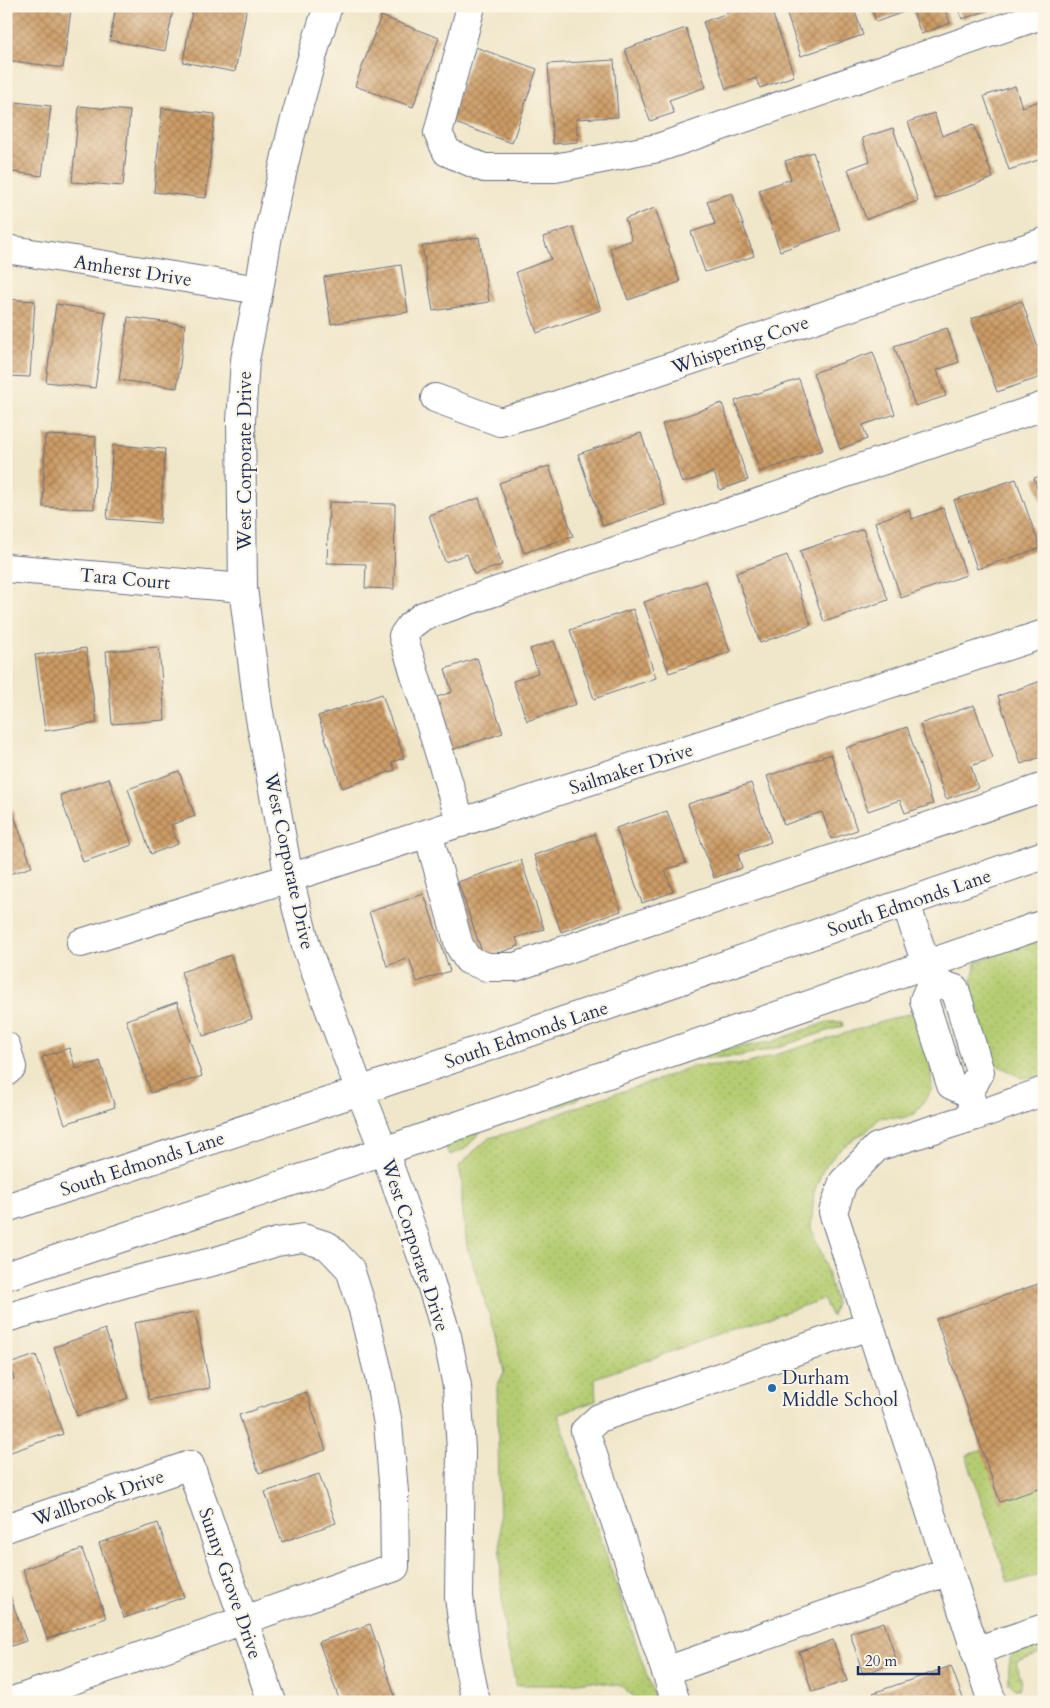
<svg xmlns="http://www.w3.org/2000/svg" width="1050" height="1708" font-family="Cardo,serif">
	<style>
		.green { fill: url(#green-dots); stroke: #687e68 }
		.building { fill: url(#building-cross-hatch) }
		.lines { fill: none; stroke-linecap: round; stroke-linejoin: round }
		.minor-casing { stroke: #666f84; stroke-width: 30 }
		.major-casing { stroke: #666f84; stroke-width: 30 }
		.minor { stroke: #fff; stroke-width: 28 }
		.major { stroke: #fff; stroke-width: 28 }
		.poi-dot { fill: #1f6fb2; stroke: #fcf5e5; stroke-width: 2 }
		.labels { text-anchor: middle; stroke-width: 4; stroke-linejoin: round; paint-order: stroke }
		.street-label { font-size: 19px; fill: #1b2f5e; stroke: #fcf5e5 }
		.poi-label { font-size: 19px; fill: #1b2f5e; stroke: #fcf5e5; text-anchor: start }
	</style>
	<defs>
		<pattern id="green-dots" width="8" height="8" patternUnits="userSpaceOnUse" patternTransform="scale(1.25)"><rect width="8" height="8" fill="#b5cd72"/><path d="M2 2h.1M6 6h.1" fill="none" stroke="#9bb065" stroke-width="1.8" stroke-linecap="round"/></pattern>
		<pattern id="building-cross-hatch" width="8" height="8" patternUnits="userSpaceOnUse" patternTransform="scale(1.25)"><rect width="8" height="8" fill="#cc9b64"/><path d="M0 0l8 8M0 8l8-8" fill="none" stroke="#a57f56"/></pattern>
	</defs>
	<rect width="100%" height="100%" fill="#fcf5e5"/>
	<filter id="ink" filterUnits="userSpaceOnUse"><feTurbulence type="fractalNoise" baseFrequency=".02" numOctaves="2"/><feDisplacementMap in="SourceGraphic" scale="10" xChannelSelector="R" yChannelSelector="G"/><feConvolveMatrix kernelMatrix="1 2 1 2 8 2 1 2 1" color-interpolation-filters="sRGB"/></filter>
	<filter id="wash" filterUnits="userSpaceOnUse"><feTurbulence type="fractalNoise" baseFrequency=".0096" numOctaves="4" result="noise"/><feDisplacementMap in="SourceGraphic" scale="20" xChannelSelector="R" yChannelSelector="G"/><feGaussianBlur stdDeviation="1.12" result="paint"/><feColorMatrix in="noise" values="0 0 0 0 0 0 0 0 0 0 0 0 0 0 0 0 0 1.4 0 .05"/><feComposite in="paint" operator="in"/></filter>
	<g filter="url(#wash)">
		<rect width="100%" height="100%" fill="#f0e7ca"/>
		<!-- green -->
		<path class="green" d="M1044 935V1076L1022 1078 992 1062 981 1021 975 1009 971 986 976 962 1021 943 1029 944Z
			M917 1011 930 1051 932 1089 915 1114 902 1118 881 1117 866 1132 856 1137 837 1152 823 1170 814 1192 811 1228 822 1254 836 1303 832 1317 823 1299 595 1378 596 1401 558 1414 656 1702H640L621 1686 591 1681 565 1685H516L506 1642 501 1585 497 1386 504 1372 495 1333 467 1246 462 1206V1182L459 1166 473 1152 489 1138 515 1131 598 1099 652 1082 693 1066 746 1064Z
			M827 1022H842L843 1026 772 1049 739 1056 694 1059 588 1094 564 1105 482 1130 465 1149 450 1155 444 1145 448 1138 700 1053 771 1042Z
			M984 1450 1044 1484V1573L1019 1582H1008L966 1455Z
			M1044 1629V1652L1016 1663 1022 1682 1019 1689H1015L1009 1683C1007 1646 1016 1648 1044 1629Z"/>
		<g id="blocks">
			<!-- building -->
			<path class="building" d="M7 6H46L71 10 63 68 6 60Z
				M116 6H174L165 51 110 40Z
				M193 6H247L235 72 183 62Z
				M747 6H770L794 76 760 88 756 78 726 89 703 22Z
				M784 6H853L863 35 801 56Z
				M871 6H944L950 23 921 34 912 9 876 22Z
				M957 6H999V7L962 19Z
				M381 16 439 38 413 107 355 86Z
				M686 28 706 87 669 100 674 113 650 121 625 49Z
				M475 47 537 69 512 143 449 121Z
				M614 60 618 117 576 119 578 142 553 144 548 64Z
				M1015 86 1022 107 1042 100 1044 158 1009 170 984 96Z
				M6 101 51 106 42 176 6 171Z
				M79 106 130 111 123 186 72 182Z
				M162 108 215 114 206 198 154 192Z
				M934 113 942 136 974 124 993 178 935 199 908 122Z
				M893 128 918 201 866 219 848 169 870 161 862 138Z
				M813 152 840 230 780 251 759 190 791 179 785 161Z
				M732 193 754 256 705 272 691 232 715 224 707 201Z
				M655 208 680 282 628 300 610 248 632 240 625 219Z
				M573 227 601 310 537 333 516 272 551 259 543 237Z
				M479 237 489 302 433 311 422 246Z
				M401 265 408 312 331 324 324 277Z
				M6 299 35 301 30 377 6 376Z
				M1022 301 1044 366V376L997 392 971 319Z
				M56 304 106 312 95 388 46 382Z
				M128 317 185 325 177 388 119 380Z
				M947 328 959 362 937 370 946 396 915 406 894 346Z
				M873 352 895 414 863 425 867 439 840 449 813 373Z
				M799 379 823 450 760 472 735 401Z
				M722 403 748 480 720 490 714 472 682 483 662 424Z
				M641 433 665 505 603 526 578 454Z
				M45 435 96 437 94 509 43 507Z
				M113 445 165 449 160 523 107 519Z
				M549 466 573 536 524 553 499 483Z
				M1044 475V507H1043L1034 478Z
				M1016 479 1040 548 977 569 954 500Z
				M479 498 502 565 474 574 467 554 445 562 429 515Z
				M329 502 395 504 394 589 365 588 366 564 327 563Z
				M943 508 966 575 901 598 875 522 909 510 912 519Z
				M863 529 888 600 824 622 800 551Z
				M787 555 811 625 760 643 736 573Z
				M706 581 730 652 669 673 644 602Z
				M633 609 656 678 594 699 570 630Z
				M554 641 576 704 527 721 513 681 538 673 530 649Z
				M159 647 165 720 112 724 106 651Z
				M86 648 97 723 45 731 35 655Z
				M477 658 503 733 448 751 431 699 452 692 445 669Z
				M1044 680V756L1021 764 998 696Z
				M382 694 404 758 392 762 395 770 342 788 318 716Z
				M974 705 993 758 971 766 978 788 946 799 920 724Z
				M907 727 933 804 905 813 900 800 868 811 846 748Z
				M831 754 857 830 831 839 822 812 784 825 767 776Z
				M179 771 195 816 171 825 178 844 151 854 128 789Z
				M109 778 132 845 83 862 60 795Z
				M751 783 771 842 738 854 742 868 714 878 688 804Z
				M9 801 32 867 6 875V802Z
				M667 811 686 863 665 870 673 892 642 903 616 828Z
				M595 834 621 911 561 932 534 855Z
				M521 860 544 929 516 938 519 946 484 958 458 882Z
				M424 894 450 971 417 982 409 958 387 966 369 912Z
				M231 955 252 1019 203 1036 181 972Z
				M177 1002 202 1076 151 1093 126 1020Z
				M69 1048 76 1069 100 1061 115 1107 65 1124 42 1057Z
				M1044 1282V1443L1041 1444 1044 1452V1487L1000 1502 936 1319Z
				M195 1312 210 1388 149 1400 134 1323Z
				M105 1329 128 1398 77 1416 54 1347Z
				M36 1355 63 1434 11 1452 6 1438V1382L14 1379 9 1364Z
				M306 1392 326 1450 259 1473 239 1415Z
				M319 1474 336 1523 282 1542 265 1492Z
				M158 1523 184 1597 124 1618 99 1543Z
				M82 1549 106 1618 47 1639 23 1569Z
				M6 1584 26 1641 6 1648Z
				M884 1622 897 1662 863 1674 850 1633Z
				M370 1624 397 1702H340L319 1642Z
				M833 1640 847 1681 812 1692 799 1652Z
				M951 1666 964 1701 876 1702 873 1693Z"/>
		</g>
	</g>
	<g filter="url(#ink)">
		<use href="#blocks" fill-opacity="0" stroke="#666f84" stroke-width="1"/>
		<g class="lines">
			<!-- minor casing -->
			<g class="minor-casing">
				<path id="minor" d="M328 6 317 40 291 134 268 235 259 290 245 360 241 421 243 588 258 707 289 878 307 949 360 1091 384 1151 427 1271 447 1336 457 1386 461 1450 459 1597 467 1658 476 1702
					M471 6 438 133 447 152 484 168H555L658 148 1044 14
					M6 249 259 290
					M435 398 500 422 542 410 1044 242
					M6 568 243 588
					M461 823 403 636 410 626 423 616 1044 406
					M428 833 459 945 468 960 487 967H515L1044 787
					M81 943 289 878 1044 634
					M926 965 932 981 924 1000 951 1085 969 1093
					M932 981 955 989 980 1072 969 1093 976 1116 1044 1091
					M6 1046 12 1067 6 1072
					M976 1116 877 1147 843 1182 833 1212 992 1702
					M6 1318 136 1280 216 1261 277 1242 303 1238 328 1246 350 1269 363 1310 379 1376 388 1424 394 1492 395 1567 10 1702
					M6 1528 190 1465 272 1702
					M975 1651 1044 1628
					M666 1671 949 1571
					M676 1702 585 1431 599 1418 869 1326"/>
			</g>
			<!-- major casing -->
			<g class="major-casing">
				<path id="major" d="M906 903 926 965
					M6 1208 360 1091 1044 855
					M6 1276 384 1151 1044 924"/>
			</g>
			<!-- minor -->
			<use href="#minor" class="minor"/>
			<!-- major -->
			<use href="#major" class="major"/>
		</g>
	</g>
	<!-- markers -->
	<circle class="poi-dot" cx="772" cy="1388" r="5"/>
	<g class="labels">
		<!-- street labels -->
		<g class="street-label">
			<text transform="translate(133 270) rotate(9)" y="7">Amherst Drive</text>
			<text transform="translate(740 344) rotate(-19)" y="7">Whispering Cove</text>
			<text transform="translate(244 461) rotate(-90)" y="7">West Corporate Drive</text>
			<text transform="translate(125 578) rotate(5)" y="7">Tara Court</text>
			<text transform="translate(631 768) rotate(-18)" y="7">Sailmaker Drive</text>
			<text transform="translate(290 861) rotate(78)" y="7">West Corporate Drive</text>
			<text transform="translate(909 902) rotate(-19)" y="7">South Edmonds Lane</text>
			<text transform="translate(526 1034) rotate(-19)" y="7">South Edmonds Lane</text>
			<text transform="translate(142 1163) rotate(-18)" y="7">South Edmonds Lane</text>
			<text transform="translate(416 1245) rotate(72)" y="7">West Corporate Drive</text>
			<text transform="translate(98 1497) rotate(-19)" y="7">Wallbrook Drive</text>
			<text transform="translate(231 1583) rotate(71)" y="7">Sunny Grove Drive</text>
		</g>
		<!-- poi labels -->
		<g class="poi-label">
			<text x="782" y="1384">Durham<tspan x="782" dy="22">Middle School</tspan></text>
		</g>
	</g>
	<!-- margin -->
	<rect width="1050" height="1708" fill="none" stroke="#fcf5e5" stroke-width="25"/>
	<!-- scale -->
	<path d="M858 1666v8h81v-8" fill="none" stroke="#1b2f5e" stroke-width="2.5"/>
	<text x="865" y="1666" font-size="15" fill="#1b2f5e" stroke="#fcf5e5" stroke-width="4" paint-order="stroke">20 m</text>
</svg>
